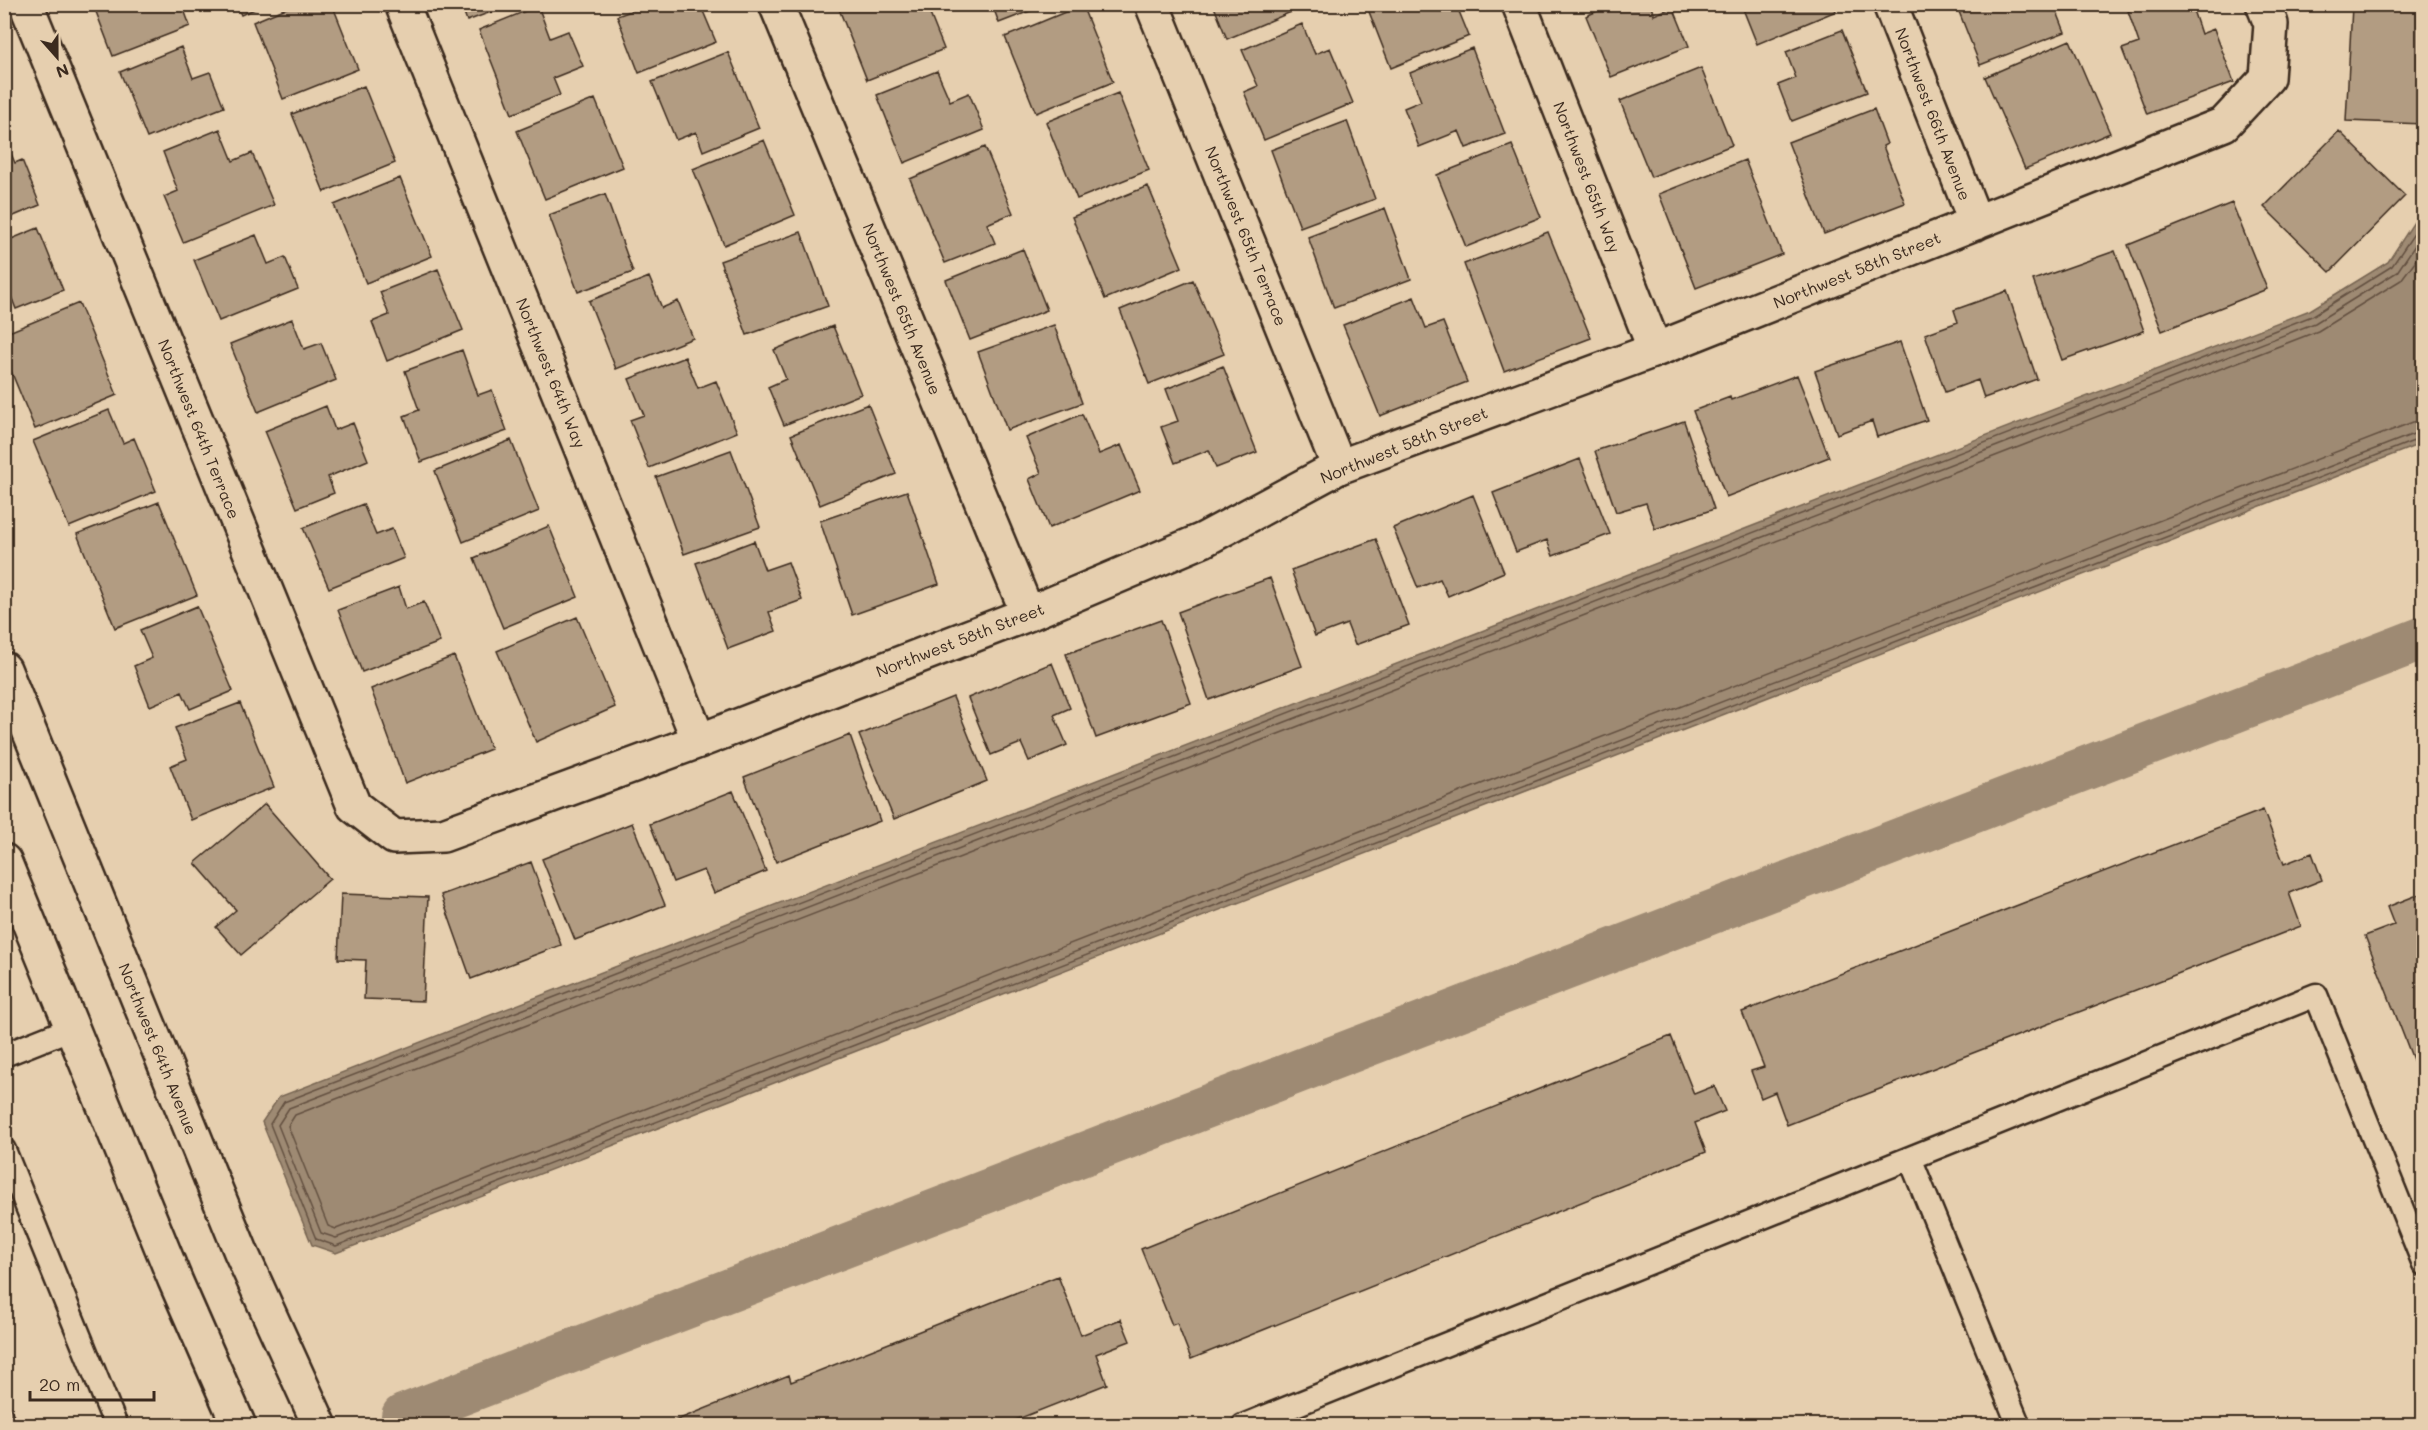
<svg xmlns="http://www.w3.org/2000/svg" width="2428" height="1430" font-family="Mali,sans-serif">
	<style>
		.water { fill: #9e8a73; stroke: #766451; stroke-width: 1.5 }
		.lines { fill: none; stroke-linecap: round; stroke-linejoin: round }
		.shore { stroke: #635040; stroke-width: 1.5 }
		.canal { stroke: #9e8a73; stroke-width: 44 }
		.building { fill: #b29c82; stroke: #3b2a1e; stroke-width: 1.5 }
		.lane-casing { stroke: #3b2a1e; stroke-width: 27 }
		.street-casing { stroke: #3b2a1e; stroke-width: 38 }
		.secondary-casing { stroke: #3b2a1e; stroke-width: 38 }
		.lane { stroke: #e6cfaf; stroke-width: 22 }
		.street { stroke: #e6cfaf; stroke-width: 33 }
		.secondary { stroke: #e6cfaf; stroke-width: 33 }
		.labels { text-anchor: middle; stroke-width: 6; stroke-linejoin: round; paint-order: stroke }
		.street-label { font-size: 16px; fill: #3b2a1e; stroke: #e6cfaf }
	</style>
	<rect width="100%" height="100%" fill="#e6cfaf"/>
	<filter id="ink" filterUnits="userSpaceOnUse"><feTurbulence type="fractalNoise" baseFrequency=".0167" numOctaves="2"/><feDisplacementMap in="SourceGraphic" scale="12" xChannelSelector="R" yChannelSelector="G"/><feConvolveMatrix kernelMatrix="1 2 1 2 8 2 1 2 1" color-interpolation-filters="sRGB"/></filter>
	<g filter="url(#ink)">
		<!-- water -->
		<path class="water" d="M2423 208V443L336 1253 312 1245 262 1122 279 1097 2310 310 2388 262Z"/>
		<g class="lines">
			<!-- shore -->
			<path class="shore" d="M2424 219 2392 266 2312 316 284 1102 270 1124 316 1239 336 1246 2424 437
				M2424 232 2397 272 2315 323 289 1108 278 1125 321 1233 336 1238 2424 430
				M2424 249 2401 280 2318 331 295 1115 288 1126 328 1226 336 1229 2413 422 2424 421"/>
			<!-- canal -->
			<path class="canal" d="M403 1416 2424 638"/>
		</g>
		<!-- building -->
		<path class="building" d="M93 4H182L190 26 113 56Z
			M236 4H266L241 15Z
			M296 4H332L358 69 283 99 253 22Z
			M461 4H512L467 21Z
			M629 4H700L716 42 639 73 617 16 631 11Z
			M837 4H926L944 49 867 80Z
			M992 4H1048L999 23Z
			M1213 4H1301L1303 7 1227 39Z
			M1366 4H1456L1469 36 1391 68Z
			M1613 4H1650L1654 15 1673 7 1689 46 1611 77 1586 16Z
			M1741 4H1833L1836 11 1757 44Z
			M1956 4H2054L2065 32 1980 65Z
			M2145 4H2191L2201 34 2214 29 2234 82 2147 114 2122 49 2139 43 2128 11Z
			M1082 5 1113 82 1036 113 1005 37Z
			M538 6 550 38 568 31 583 66 553 78 560 95 512 114 479 30Z
			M2352 6 2424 9V124L2346 121Z
			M1302 24 1315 54 1330 48 1353 103 1264 140 1244 92 1258 86 1242 50Z
			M1842 30 1867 92 1792 121 1778 85 1796 78 1786 52Z
			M2070 40 2110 133 2025 169 1985 77Z
			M181 47 193 78 210 72 224 107 147 138 120 72Z
			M1472 48 1505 134 1466 148 1459 131 1419 147 1404 108 1421 101 1410 73Z
			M728 52 759 128 703 151 696 132 676 140 652 82Z
			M1701 68 1732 145 1651 177 1620 101Z
			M937 71 950 101 969 93 984 130 904 163 877 95Z
			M364 86 395 163 324 192 292 114Z
			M1118 93 1149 170 1077 199 1046 122Z
			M595 99 623 167 545 199 517 131Z
			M1874 109 1887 144 1883 146 1905 203 1824 234 1788 142Z
			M1347 121 1375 199 1300 227 1271 150Z
			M220 129 233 161 252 153 274 205 183 242 164 197 178 191 163 152Z
			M2339 131 2405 196 2330 272 2264 207Z
			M4 137 15 163 22 160 40 205 4 220Z
			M764 140 795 215 724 245 693 169Z
			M1512 145 1541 217 1466 247 1437 175Z
			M985 147 1013 213 987 224 995 243 945 263 910 179Z
			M1745 160 1782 254 1696 288 1659 194Z
			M400 178 432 256 366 283 334 205Z
			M1148 186 1182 267 1105 299 1072 217Z
			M605 194 633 272 578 292 549 215Z
			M2232 203 2267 289 2162 331 2128 245Z
			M1385 208 1411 279 1334 308 1308 237Z
			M38 228 63 290 16 309 4 278V242Z
			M801 232 828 306 747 335 720 261Z
			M1548 232 1591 338 1504 371 1464 264Z
			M256 235 268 264 285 257 298 289 219 321 194 260Z
			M1023 249 1047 310 970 340 946 280Z
			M2115 251 2144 331 2062 360 2033 280Z
			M438 269 463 330 387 361 372 322 389 315 380 292Z
			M649 277 662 308 678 301 693 338 616 369 589 301Z
			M1193 280 1224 354 1149 384 1120 310Z
			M2007 291 2037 379 1984 398 1978 380 1945 392 1925 334 1958 322 1954 310Z
			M1414 297 1426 328 1443 322 1467 382 1380 416 1343 325Z
			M79 303 117 395 35 429 4 354V334Z
			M292 319 304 349 321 343 336 380 258 412 230 344Z
			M1054 325 1082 403 1007 430 978 352Z
			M833 326 861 394 784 425 768 387 786 379 774 350Z
			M1900 342 1927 420 1877 437 1872 421 1837 434 1815 371Z
			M462 350 478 395 492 390 507 431 421 462 404 416 419 410 405 371Z
			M685 357 698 388 716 381 737 432 649 468 630 420 644 415 629 379Z
			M1223 366 1257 452 1216 468 1209 450 1175 463 1161 427 1178 421 1166 389Z
			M1797 375 1829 457 1726 497 1693 411 1730 397 1731 400Z
			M868 404 896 474 820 505 791 435Z
			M326 406 335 430 353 423 368 460 328 477 334 493 297 508 265 431Z
			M109 410 123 443 134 438 156 491 69 527 33 441Z
			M1082 414 1099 454 1121 445 1140 490 1049 528 1029 479 1041 473 1026 438Z
			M1684 421 1714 509 1655 529 1646 503 1616 512 1595 451Z
			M511 440 539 511 463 542 435 471Z
			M731 450 760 527 684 554 656 477Z
			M1580 459 1610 534 1553 556 1547 540 1516 552 1493 493Z
			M907 491 939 584 852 615 820 521Z
			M1473 495 1504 572 1448 596 1440 579 1418 588 1393 528Z
			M159 502 197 595 115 628 77 534Z
			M363 504 376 535 392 529 404 558 329 588 303 528Z
			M549 526 578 597 503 628 474 558Z
			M1376 539 1409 625 1355 645 1347 624 1315 636 1291 570Z
			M754 541 765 570 788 562 802 600 769 612 776 631 728 649 696 563Z
			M1270 578 1302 666 1209 700 1178 612Z
			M399 587 406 609 424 602 440 642 362 672 338 610Z
			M197 606 233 691 190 709 182 692 150 706 134 666 152 658 140 630Z
			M577 617 615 707 536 742 497 651Z
			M1161 620 1191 703 1096 738 1066 654Z
			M454 656 491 749 405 783 371 689Z
			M1052 663 1070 708 1054 715 1067 745 1029 761 1021 743 991 755 968 698Z
			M953 697 987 781 894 819 859 735Z
			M240 703 274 787 191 820 170 766 187 759 175 728Z
			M850 735 880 821 776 862 744 777Z
			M733 791 766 871 714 893 704 870 673 882 650 824Z
			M265 804 330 879 241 955 216 927 236 910 195 863Z
			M2263 810 2284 864 2312 853 2322 880 2289 893 2301 926 1787 1125 1775 1092 1761 1098 1751 1071 1764 1067 1742 1012Z
			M632 823 665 905 575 940 542 859Z
			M531 862 561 945 471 979 441 895Z
			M341 894 428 897 423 1001 364 999 366 960 338 959Z
			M2420 894 2424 903V1088L2365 936 2394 925 2387 907Z
			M1671 1036 1694 1094 1714 1086 1725 1111 1695 1123 1706 1152 1191 1359 1177 1323 1172 1325 1141 1249Z
			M1058 1276 1081 1335 1121 1319 1130 1341 1096 1354 1107 1384 1000 1426H662L789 1375 791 1382Z
			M4 1392 18 1426H4Z"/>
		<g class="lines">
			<!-- lane casing -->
			<g class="lane-casing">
				<path id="lane" d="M4 1055 72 1028
					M4 1150 116 1426
					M1910 1158 2019 1426
					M1243 1426 1265 1417
					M1268 1426 1265 1417 2316 995 2424 1264"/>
			</g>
			<!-- street casing -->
			<g class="street-casing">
				<path id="street" d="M26 4 354 806 394 837 443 835 699 741 1028 614 1203 540 1339 467 1655 350 2224 124 2267 78 2271 24 2263 4
					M402 4 699 741
					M776 4 1028 614
					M1152 4 1339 467
					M1519 4 1655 350
					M1890 4 1976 223"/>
			</g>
			<!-- secondary casing -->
			<g class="secondary-casing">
				<path id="secondary" d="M4 669 241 1252 320 1426
					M4 861 175 1280 239 1426"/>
			</g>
			<!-- lane -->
			<use href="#lane" class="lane"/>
			<!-- street -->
			<use href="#street" class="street"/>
			<!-- secondary -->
			<use href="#secondary" class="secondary"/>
		</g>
	</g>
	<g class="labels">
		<!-- street labels -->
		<g class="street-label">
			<text transform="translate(1933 114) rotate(69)" y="6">Northwest 66th Avenue</text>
			<text transform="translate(1587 177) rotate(69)" y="6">Northwest 65th Way</text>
			<text transform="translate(1246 236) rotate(68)" y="6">Northwest 65th Terrace</text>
			<text transform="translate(1857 270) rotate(-22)" y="6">Northwest 58th Street</text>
			<text transform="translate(902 309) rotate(68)" y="6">Northwest 65th Avenue</text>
			<text transform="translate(551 373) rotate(68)" y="6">Northwest 64th Way</text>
			<text transform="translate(199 429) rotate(68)" y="6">Northwest 64th Terrace</text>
			<text transform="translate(1404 445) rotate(-22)" y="6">Northwest 58th Street</text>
			<text transform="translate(960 640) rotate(-21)" y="6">Northwest 58th Street</text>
			<text transform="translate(158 1049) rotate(68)" y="6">Northwest 64th Avenue</text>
		</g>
	</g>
	<!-- margin -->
	<rect width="2428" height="1430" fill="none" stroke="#e6cfaf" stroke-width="24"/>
	<rect x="12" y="12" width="2404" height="1406" fill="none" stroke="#3b2a1e" stroke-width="2" filter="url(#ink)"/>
	<!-- north arrow -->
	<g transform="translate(57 57) rotate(159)" stroke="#e6cfaf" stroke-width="4.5" paint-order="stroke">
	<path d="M0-4.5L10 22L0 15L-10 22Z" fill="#3b2a1e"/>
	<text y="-9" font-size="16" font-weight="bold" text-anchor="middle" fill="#3b2a1e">N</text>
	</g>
	<!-- scale -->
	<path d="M30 1391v9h124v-9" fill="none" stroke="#3b2a1e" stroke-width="3"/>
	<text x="39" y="1391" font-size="18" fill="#3b2a1e" stroke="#e6cfaf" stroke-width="4.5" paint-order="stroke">20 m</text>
</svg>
